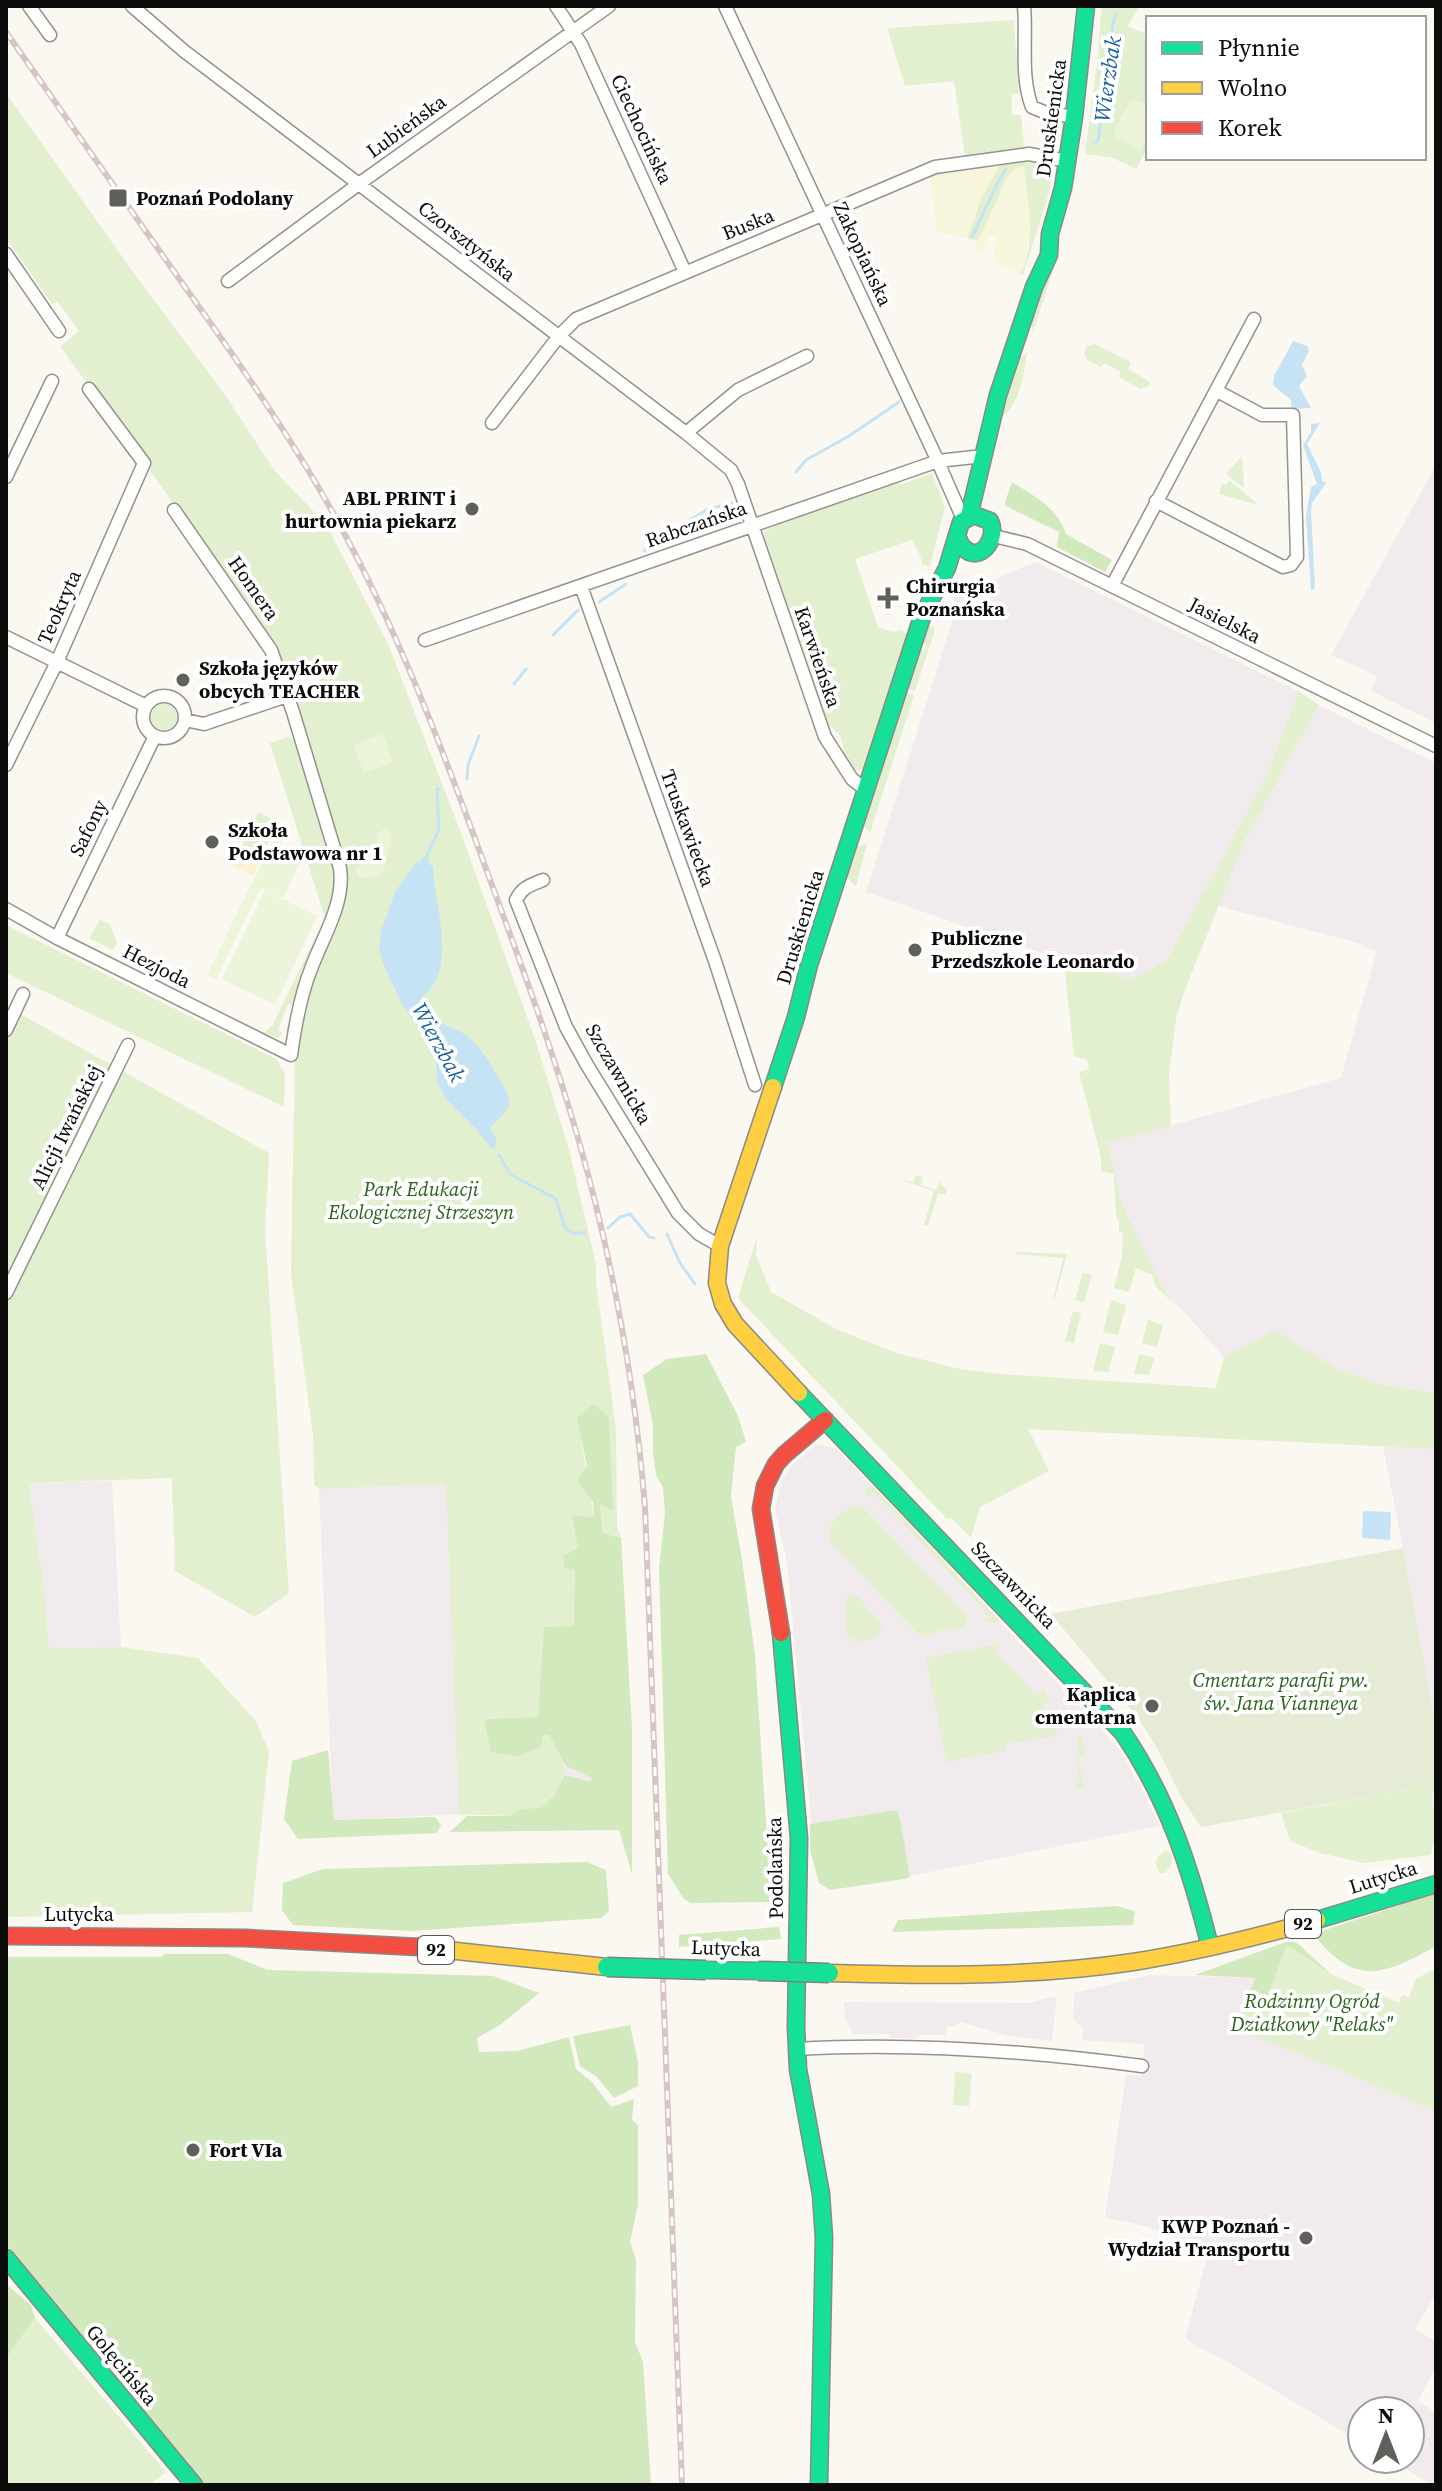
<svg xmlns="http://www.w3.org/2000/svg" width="1442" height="2491" font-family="'Source Serif 4',serif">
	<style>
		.industrial { fill: #f2ebed }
		.farmland { fill: #f7f5dc }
		.green { fill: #e2f0d0 }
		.forest { fill: #d2e8bd }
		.sand { fill: #fbf2d1 }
		.cemetery { fill: #e5ebd4 }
		.pitch { fill: #ecf4d9 }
		.water { fill: #c6e3f5 }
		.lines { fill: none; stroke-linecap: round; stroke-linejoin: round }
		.stream { stroke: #c6e3f5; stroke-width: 3 }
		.street-casing { stroke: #93928f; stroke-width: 15 }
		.fast-casing { stroke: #8a8985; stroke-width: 19 }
		.slow-casing { stroke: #8a8985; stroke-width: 19 }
		.jam-casing { stroke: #8a8985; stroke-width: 19 }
		.street { stroke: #fefefd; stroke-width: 12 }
		.fast { stroke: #16e098; stroke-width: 16 }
		.slow { stroke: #ffcf43; stroke-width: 16 }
		.jam { stroke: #f24e42; stroke-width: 16 }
		.rail-casing { stroke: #d7c4c4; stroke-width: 6 }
		.rail { stroke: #fff; stroke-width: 3; stroke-dasharray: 9; stroke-linecap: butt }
		.fast-bridge-casing { stroke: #80807c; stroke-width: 21; stroke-linecap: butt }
		.fast-bridge { stroke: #16e098; stroke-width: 18 }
		.poi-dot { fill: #5f5f5c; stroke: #fff; stroke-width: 3 }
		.labels { text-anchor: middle; stroke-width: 8; stroke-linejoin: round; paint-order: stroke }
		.shield { fill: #fff; stroke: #555; stroke-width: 2 }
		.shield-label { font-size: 18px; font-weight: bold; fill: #0c0c0c }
		.street-label { font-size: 20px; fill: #0c0c0c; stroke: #fff }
		.poi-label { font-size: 20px; font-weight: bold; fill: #0c0c0c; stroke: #fff; text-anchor: start }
		.park-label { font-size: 20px; font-style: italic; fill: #29641c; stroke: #fff }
		.water-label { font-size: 22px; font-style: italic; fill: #145e9f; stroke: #fff }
	</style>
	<rect width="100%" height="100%" fill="#faf8f0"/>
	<!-- industrial -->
	<path class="industrial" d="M1436 465V723L1371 691 1377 676 1331 655Z
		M1036 562 1298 691 1269 771 1167 960 1132 979 1068 962 866 892 951 625 954 595Z
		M1319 705 1436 763V1393L1379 1384 1331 1366 1275 1330 1224 1357 1163 1288 1122 1204 1108 1143 1341 1078 1377 951 1366 948 1361 944 1218 906 1245 840Z
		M817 1444 837 1449 1121 1751 1160 1826 910 1876 896 1813 812 1829 787 1562 775 1509 782 1479 792 1465Z
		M1383 1446 1436 1449V1728L1403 1548Z
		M566 1479 598 1808 333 1820 319 1489Z
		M112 1481 121 1647 49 1648 44 1588 29 1483Z
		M1150 1975 1256 1978 1237 2029 1436 2111V2293L1415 2329 1434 2340 1436 2347V2367L1418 2401 1436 2413V2485H1432L1389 2459H1410V2411H1362V2443L1224 2360 1195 2346V2344L1185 2338 1207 2258V2250L1145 2226 1105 2217 1126 2075 1141 2076 1145 2044 1082 2040 1083 2029 1073 2019 1074 1993Z
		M1051 1997H1057L1052 2041 1008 2036 961 2022 956 2026H947L945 2035H919V2038H890L889 2034H854L845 2019 844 2002 1030 2003Z"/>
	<!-- farmland -->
	<path class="farmland" d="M994 164 1000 166 982 197 967 238 937 232 930 178 933 175 946 172Z
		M1024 166 1029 222 1026 258 1020 274 992 262 998 238 990 235 983 255 974 249 1008 176 1017 168Z"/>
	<!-- green -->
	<path class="green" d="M1106 6H1139L1128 26 1148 35V146L1136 169 1113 158 1085 154 1098 56 1101 9Z
		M1014 20 1019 93 1011 94 1012 115H1021L1024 148 965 157 954 81 905 86 887 28Z
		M6 93 138 279 224 393 274 470 327 526 388 644 458 825 536 1042 569 1150 596 1264V1282L616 1429 617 1526 621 1538 603 1533 600 1505 612 1509 578 1418 594 1518 578 1548 575 1569 574 1626 544 1627 538 1717 484 1718 543 1735 549 1733C568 1771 572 1775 541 1808L521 1809 510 1816 459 1814 446 1484 319 1489 314 1485 313 1435 291 1273 295 1051 310 982 344 893 304 744 309 742 296 697 334 670H319L311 679 304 677 288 682 202 543 60 346 79 331 57 301 52 304 6 238Z
		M1025 158 1053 164 1054 166 1048 196 1023 275 1020 274C1037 243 1027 199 1024 166L1017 168 1008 176 978 241 967 238 982 197 999 166 994 164 946 172 930 178V171Z
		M1052 259 1056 261 1033 332 1031 322Z
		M1093 343 1131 362 1128 369 1150 382 1148 387 1140 389 1119 377 1121 372 1104 363 1101 367 1086 359 1084 352 1087 345 1092 346Z
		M1027 352C1023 378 1021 403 999 420L1018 359Z
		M1242 456 1244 488 1226 474Z
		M932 473 945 507 930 566 922 565 920 555 912 540 855 559 878 627 893 632 901 630 908 634 909 638 865 770H854L844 758C843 741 843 735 828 725L791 615 774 575 767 554 764 532C798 510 859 494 899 482L900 485Z
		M1229 480 1259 505 1219 494 1222 483 1226 485Z
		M929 626 934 627V633L915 691 908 689 921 650H924L926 644 923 643Z
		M1298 691 1319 705 1245 840 1184 992 1176 1019 1169 1074 1171 1126 1108 1143 1122 1204 1163 1288 1177 1306 1156 1287 1152 1275 1136 1268 1129 1292 1114 1288 1122 1256 1123 1232 1119 1231V1221L1116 1217 1114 1174 1101 1171V1157L1079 1072 1089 1069 1087 1060 1074 1056 1065 972 1068 962 1132 979 1167 960 1269 771Z
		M904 692 914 695 870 833 861 822Z
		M151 717a13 13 0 1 1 26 0a13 13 0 1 1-26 0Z
		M288 737 297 742 339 883 294 1005 288 1004 278 1030 283 1033 278 1038 264 1033 272 1026 325 918 270 743Z
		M258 812 278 822 253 875 233 866Z
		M867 844 856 886 844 875 853 847Z
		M100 920 110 924 117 943 113 950 89 938Z
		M6 925 276 1059 285 1074 284 1107 6 973Z
		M6 1006 269 1153 265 1231 289 1593 255 1617 175 1571 172 1478 29 1483 44 1588 49 1648 121 1647 198 1658 256 1721 269 1752 252 1912 6 1917Z
		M916 1175 923 1177 921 1185 936 1190 939 1182 947 1190 946 1195 938 1193 928 1226 924 1225 934 1191 898 1179 913 1182Z
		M757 1236 756 1255 771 1292 838 1330 897 1353 960 1369 1000 1374 1216 1388 1224 1357 1275 1330 1332 1366 1379 1384 1436 1393V1449L1028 1429 1049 1471 980 1507 971 1538 951 1518 947 1519 738 1298Z
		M1015 1252 1067 1254 1054 1301 1053 1300 1063 1258 1015 1254Z
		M1083 1273 1092 1275 1084 1302 1075 1300Z
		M1111 1300 1126 1305 1118 1335 1103 1332Z
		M1073 1311 1081 1313 1074 1343 1065 1341Z
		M1148 1320 1163 1325 1157 1347 1142 1343Z
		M1100 1343 1115 1347 1108 1372 1093 1371Z
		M1139 1354 1154 1358 1149 1375 1134 1374Z
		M872 1485 1000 1621 999 1623 985 1621 990 1616 874 1492 868 1497 866 1492Z
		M859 1506 865 1509 965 1614 968 1619 964 1628 955 1631 954 1628 934 1632V1635L924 1636 916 1632 829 1541C827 1523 842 1508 859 1506Z
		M849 1594 856 1595 880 1622 882 1627 876 1638 856 1642 847 1636 845 1600Z
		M998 1644 1000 1646 995 1651 1037 1695 1044 1690 1050 1702 1042 1704 1044 1716 1052 1714 1057 1736 1005 1744 1006 1750 946 1762 926 1658Z
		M1079 1736H1082L1086 1755 1078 1757 1084 1787 1080 1789H1076Z
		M1436 1784V1792L1432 1793 1436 1830 1431 1855 1364 1863 1320 1853 1290 1841 1281 1813Z
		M1166 1850 1172 1853C1173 1862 1171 1867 1165 1873H1160C1153 1864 1156 1855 1166 1850Z
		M1287 1945 1331 1974 1399 2003 1402 1995 1409 1998 1416 1979 1436 1968V2111L1237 2029 1246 2004 1262 2009Z
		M955 2072 972 2073 969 2106 953 2105Z
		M35 2318 166 2472 149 2485H6V2358Z"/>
	<!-- forest -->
	<path class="forest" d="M1012 482C1034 496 1058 508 1066 534L1112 560 1105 572 1057 547 1059 532 1006 506 1005 502Z
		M706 1354 738 1416 746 1442 736 1447 731 1496 742 1560 755 1655 767 1838 769 1902 691 1903 684 1899 668 1874 659 1568 665 1514 663 1488 656 1475 653 1454V1425L643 1375 667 1359Z
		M593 1404 609 1417 613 1510 600 1505 603 1533 621 1538 632 1728V1874L619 1830 450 1832 467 1816H510L521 1809 541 1808 555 1794 565 1775 590 1782 592 1778 566 1766 549 1734 543 1735 541 1747 517 1756 491 1752 484 1719 538 1717 544 1627 574 1626 575 1569 565 1568 563 1556 578 1548 572 1516 594 1517 593 1502 577 1481 587 1466 577 1418Z
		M328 1750 334 1820 435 1817 441 1825 437 1833 298 1839 284 1819 292 1761Z
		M897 1810 901 1823 910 1877 904 1879 830 1890 819 1883 810 1850V1824Z
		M587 1862 606 1870 609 1911 601 1918 411 1931 293 1925 282 1910 283 1883 323 1869Z
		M1436 1893V1946C1382 1976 1356 1987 1313 1934Z
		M1116 1906 1135 1911 1133 1925 892 1932 898 1920Z
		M779 1927 781 1939 679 1947V1935Z
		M1286 1942H1296L1331 1974 1287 1945 1262 2010 1246 2004 1255 1978 1195 1975Z
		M164 1954H228L268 1970 493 1976 539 1993 500 2025 477 2038 479 2052 517 2051 569 2037 576 2069 592 2082 611 2107 634 2099 632 2120 638 2125V2204L630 2242 636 2260 635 2342 643 2362 651 2485H205L113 2377 6 2244V1957H162Z
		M630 2025 638 2062V2086L614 2098 597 2077 580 2066 573 2036Z
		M6 2284 31 2305 35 2318 6 2358Z"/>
	<!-- sand -->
	<path class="sand" d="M240 852 260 861 253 875 233 866Z"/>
	<!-- cemetery -->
	<path class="cemetery" d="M1403 1548 1436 1728V1784L1201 1827 1181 1797 1157 1748 1139 1719 1051 1614Z"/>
	<!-- pitch -->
	<path class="pitch" d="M1135 100 1148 105V136L1140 150 1115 137 1114 132 1130 101Z
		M383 734 393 762 364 773 353 745Z
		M384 829 390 832 392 837 384 870 373 877 358 878 356 868C373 853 375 862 378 834Z
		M278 830 286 834 280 848 302 858 283 898 267 892 317 916 275 1005 222 979 265 890 261 887 216 979 207 975Z"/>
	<!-- water -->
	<path class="water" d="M1293 341 1307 346 1309 351 1302 365 1307 376 1299 386 1311 408 1292 409 1291 400 1273 385 1274 376Z
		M1320 423 1307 444 1321 472 1322 481 1326 483 1312 503 1311 511 1315 588 1311 591 1306 516 1311 487 1317 484 1303 445 1311 432V424Z
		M427 855 430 865 433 866C434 906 459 969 422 997L420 1007C434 1027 453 1023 471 1039 484 1050 492 1067 500 1081 504 1087 510 1095 509 1104 508 1113 496 1120 490 1128L497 1140 495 1148H491L478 1131 446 1099 437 1082 436 1059 432 1048 403 1006 383 964 379 949 381 931 395 892 417 861 419 862 424 856Z
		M1363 1511 1391 1512 1390 1540 1362 1538Z"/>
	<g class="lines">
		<!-- stream -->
		<path class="stream" d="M1094 142H1097L1099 135 1113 23 1116 14
			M972 237 997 184 1006 169
			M796 472 806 460 849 436 899 402
			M684 524 708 509 732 503
			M644 551 649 545 679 527
			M599 602 626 584
			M553 635 578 610
			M514 684 526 669
			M467 779 468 765 479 736
			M427 856 439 829 437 789H439
			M499 1155 511 1175 555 1198C564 1216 559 1239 585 1232
			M608 1228 620 1217 630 1214 649 1237 654 1238
			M667 1234 680 1263 695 1284"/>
		<!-- street casing -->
		<g class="street-casing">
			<path id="street" d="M29 6 50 35
				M132 6 184 51 686 433 731 470 738 484 825 737 852 779 866 790
				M556 6 581 44 685 272
				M725 6 935 455 963 519
				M1024 6C1027 38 1020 76 1032 107L1044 112 1074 117
				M6 254 59 331
				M228 281 360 183 609 6
				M492 423 559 336 576 319 935 167 1029 154 1068 161
				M686 433 738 390 807 356
				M6 477 52 381
				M1156 501 1283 567 1291 565 1297 557 1293 415H1262L1217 391
				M994 536 1027 544 1436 746
				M581 586 715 961 755 1085
				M1112 586 1254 319
				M6 637 146 706
				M425 640 938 461 983 456
				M143 717a21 21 0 1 1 42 0a21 21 0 1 1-42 0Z
				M185 720 204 724 287 696
				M6 765 57 662 144 463 89 389
				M543 880C531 885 522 887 516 900L566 1027 587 1065 678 1213 699 1234 720 1246
				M6 909 57 938 291 1055C295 1026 300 996 311 969 323 936 345 904 340 868L293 712 271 650 174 510
				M57 938 155 736
				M6 1030 23 994
				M6 1293 128 1045
				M796 2049C911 2042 1028 2051 1142 2066"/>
		</g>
		<!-- fast casing -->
		<g class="fast-casing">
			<path id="fast" d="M969 516 998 395 1034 287 1049 255 1050 234 1063 188 1074 117 1086 6
				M773 1087 796 1017 809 965 922 617 947 568 961 522 974 515 990 521C999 539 979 564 964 548 960 545 959 540 957 536
				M799 1393 1123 1733C1168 1799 1191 1870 1210 1947
				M781 1633 799 1838 796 2027 798 2069 821 2194 824 2238 819 2485
				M1317 1920 1436 1884
				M706 1970 758 1971
				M6 2258 194 2485"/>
		</g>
		<!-- slow casing -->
		<g class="slow-casing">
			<path id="slow" d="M773 1087 720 1246 717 1283 723 1304 735 1324 799 1393
				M419 1947 607 1967
				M829 1973C930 1976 1033 1977 1133 1962 1196 1952 1257 1937 1317 1920"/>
		</g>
		<!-- jam casing -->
		<g class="jam-casing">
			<path id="jam" d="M781 1633 761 1509 765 1486 776 1464 784 1455 825 1420
				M6 1936 245 1938 419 1947"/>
		</g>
		<!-- street -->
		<use href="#street" class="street"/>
		<!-- fast -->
		<use href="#fast" class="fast"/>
		<!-- slow -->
		<use href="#slow" class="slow"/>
		<!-- jam -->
		<use href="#jam" class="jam"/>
		<!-- rail casing -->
		<g class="rail-casing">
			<path id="rail" d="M6 32C64 115 122 198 180 280 234 356 288 432 333 513 396 625 441 745 485 866 519 958 553 1050 580 1145 613 1262 635 1385 645 1507L682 2485"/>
		</g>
		<!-- rail -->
		<use href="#rail" class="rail"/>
		<!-- fast-bridge casing -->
		<g class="fast-bridge-casing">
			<path id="fast-bridge" d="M607 1967 706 1970
				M758 1971 829 1973"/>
		</g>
		<!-- fast-bridge -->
		<use href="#fast-bridge" class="fast-bridge"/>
	</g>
	<!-- markers -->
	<g class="poi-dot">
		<rect x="108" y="188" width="20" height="20" rx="4"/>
		<circle cx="472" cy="509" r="8"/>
		<path d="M884 586h8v8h8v8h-8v8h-8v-8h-8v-8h8z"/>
		<circle cx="183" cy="680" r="8"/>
		<circle cx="212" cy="842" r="8"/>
		<circle cx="915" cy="950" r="8"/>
		<circle cx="1152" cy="1706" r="8"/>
		<circle cx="193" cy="2150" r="8"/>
		<circle cx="1306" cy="2238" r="8"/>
	</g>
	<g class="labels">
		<!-- shield labels -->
		<g class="shield">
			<rect x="1285" y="1910" width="36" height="28" rx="6"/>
			<rect x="418" y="1936" width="36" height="28" rx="6"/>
		</g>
		<g class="shield-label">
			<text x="1303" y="1930">92</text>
			<text x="436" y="1956">92</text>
		</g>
		<!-- street labels -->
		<g class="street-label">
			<text transform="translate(1051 118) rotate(-82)" y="7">Druskienicka</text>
			<text transform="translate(406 126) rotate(-36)" y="7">Lubieńska</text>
			<text transform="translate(642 129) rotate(65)" y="7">Ciechocińska</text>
			<text transform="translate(748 224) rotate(-22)" y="7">Buska</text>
			<text transform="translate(467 241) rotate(38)" y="7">Czorsztyńska</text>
			<text transform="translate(863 254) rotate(65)" y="7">Zakopiańska</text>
			<text transform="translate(696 524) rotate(-19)" y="7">Rabczańska</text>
			<text transform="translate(254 588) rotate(55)" y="7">Homera</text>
			<text transform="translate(59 607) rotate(-66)" y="7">Teokryta</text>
			<text transform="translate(1225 620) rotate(27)" y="7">Jasielska</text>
			<text transform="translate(818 657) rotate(71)" y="7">Karwieńska</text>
			<text transform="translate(88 828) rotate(-64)" y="7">Safony</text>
			<text transform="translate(688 828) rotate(70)" y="7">Truskawiecka</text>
			<text transform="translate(800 927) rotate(-73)" y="7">Druskienicka</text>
			<text transform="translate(157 966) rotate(27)" y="7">Hezjoda</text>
			<text transform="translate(619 1074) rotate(60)" y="7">Szczawnicka</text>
			<text transform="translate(66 1127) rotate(-64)" y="7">Alicji Iwańskiej</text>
			<text transform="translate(1014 1585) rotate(46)" y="7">Szczawnicka</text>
			<text transform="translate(775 1868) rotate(-91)" y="7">Podolańska</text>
			<text transform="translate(1383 1877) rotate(-17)" y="7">Lutycka</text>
			<text x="79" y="1921">Lutycka</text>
			<text transform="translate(726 1948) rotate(2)" y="7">Lutycka</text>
			<text transform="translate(122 2365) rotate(50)" y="7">Golęcińska</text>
		</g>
		<!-- poi labels -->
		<g class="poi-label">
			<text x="136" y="205">Poznań Podolany</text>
			<text x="456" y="505" text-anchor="end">ABL PRINT i<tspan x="456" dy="23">hurtownia piekarz</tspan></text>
			<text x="906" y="593">Chirurgia<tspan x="906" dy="23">Poznańska</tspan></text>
			<text x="199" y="675">Szkoła języków<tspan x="199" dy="23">obcych TEACHER</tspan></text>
			<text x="228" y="837">Szkoła<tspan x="228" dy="23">Podstawowa nr 1</tspan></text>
			<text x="931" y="945">Publiczne<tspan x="931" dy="23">Przedszkole Leonardo</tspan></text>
			<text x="1136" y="1701" text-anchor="end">Kaplica<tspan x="1136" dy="23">cmentarna</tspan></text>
			<text x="209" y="2157">Fort VIa</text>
			<text x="1290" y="2233" text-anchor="end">KWP Poznań -<tspan x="1290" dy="23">Wydział Transportu</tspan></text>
		</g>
		<!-- park labels -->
		<g class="park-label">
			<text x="421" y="1196">Park Edukacji<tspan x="421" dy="23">Ekologicznej Strzeszyn</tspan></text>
			<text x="1281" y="1687">Cmentarz parafii pw.<tspan x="1281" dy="23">św. Jana Vianneya</tspan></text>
			<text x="1312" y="2008">Rodzinny Ogród<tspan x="1312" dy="23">Działkowy "Relaks"</tspan></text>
		</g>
		<!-- water labels -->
		<g class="water-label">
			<text transform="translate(1107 79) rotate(-82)" y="8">Wierzbak</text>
			<text transform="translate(439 1042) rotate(61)" y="8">Wierzbak</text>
		</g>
	</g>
	<!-- border -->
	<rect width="1442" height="2491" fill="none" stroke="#0c0c0c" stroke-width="16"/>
	<!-- legend -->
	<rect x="1146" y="16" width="280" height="144" fill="#ffffff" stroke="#9e9e9e" stroke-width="2"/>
	<rect x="1162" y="42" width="40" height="12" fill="#16e098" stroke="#9e9e9e" stroke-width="2"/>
	<text x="1218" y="56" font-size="24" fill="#0c0c0c">Płynnie</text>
	<rect x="1162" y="82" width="40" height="12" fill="#ffcf43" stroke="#9e9e9e" stroke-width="2"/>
	<text x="1218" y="96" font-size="24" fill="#0c0c0c">Wolno</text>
	<rect x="1162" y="122" width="40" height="12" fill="#f24e42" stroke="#9e9e9e" stroke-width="2"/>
	<text x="1218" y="136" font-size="24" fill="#0c0c0c">Korek</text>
	<!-- north arrow -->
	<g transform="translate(1386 2435)"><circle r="38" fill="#ffffff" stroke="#9e9e9e" stroke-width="2"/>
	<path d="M0-6L14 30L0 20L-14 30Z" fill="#5f5f5c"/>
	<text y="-12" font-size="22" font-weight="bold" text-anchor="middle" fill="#0c0c0c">N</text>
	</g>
</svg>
